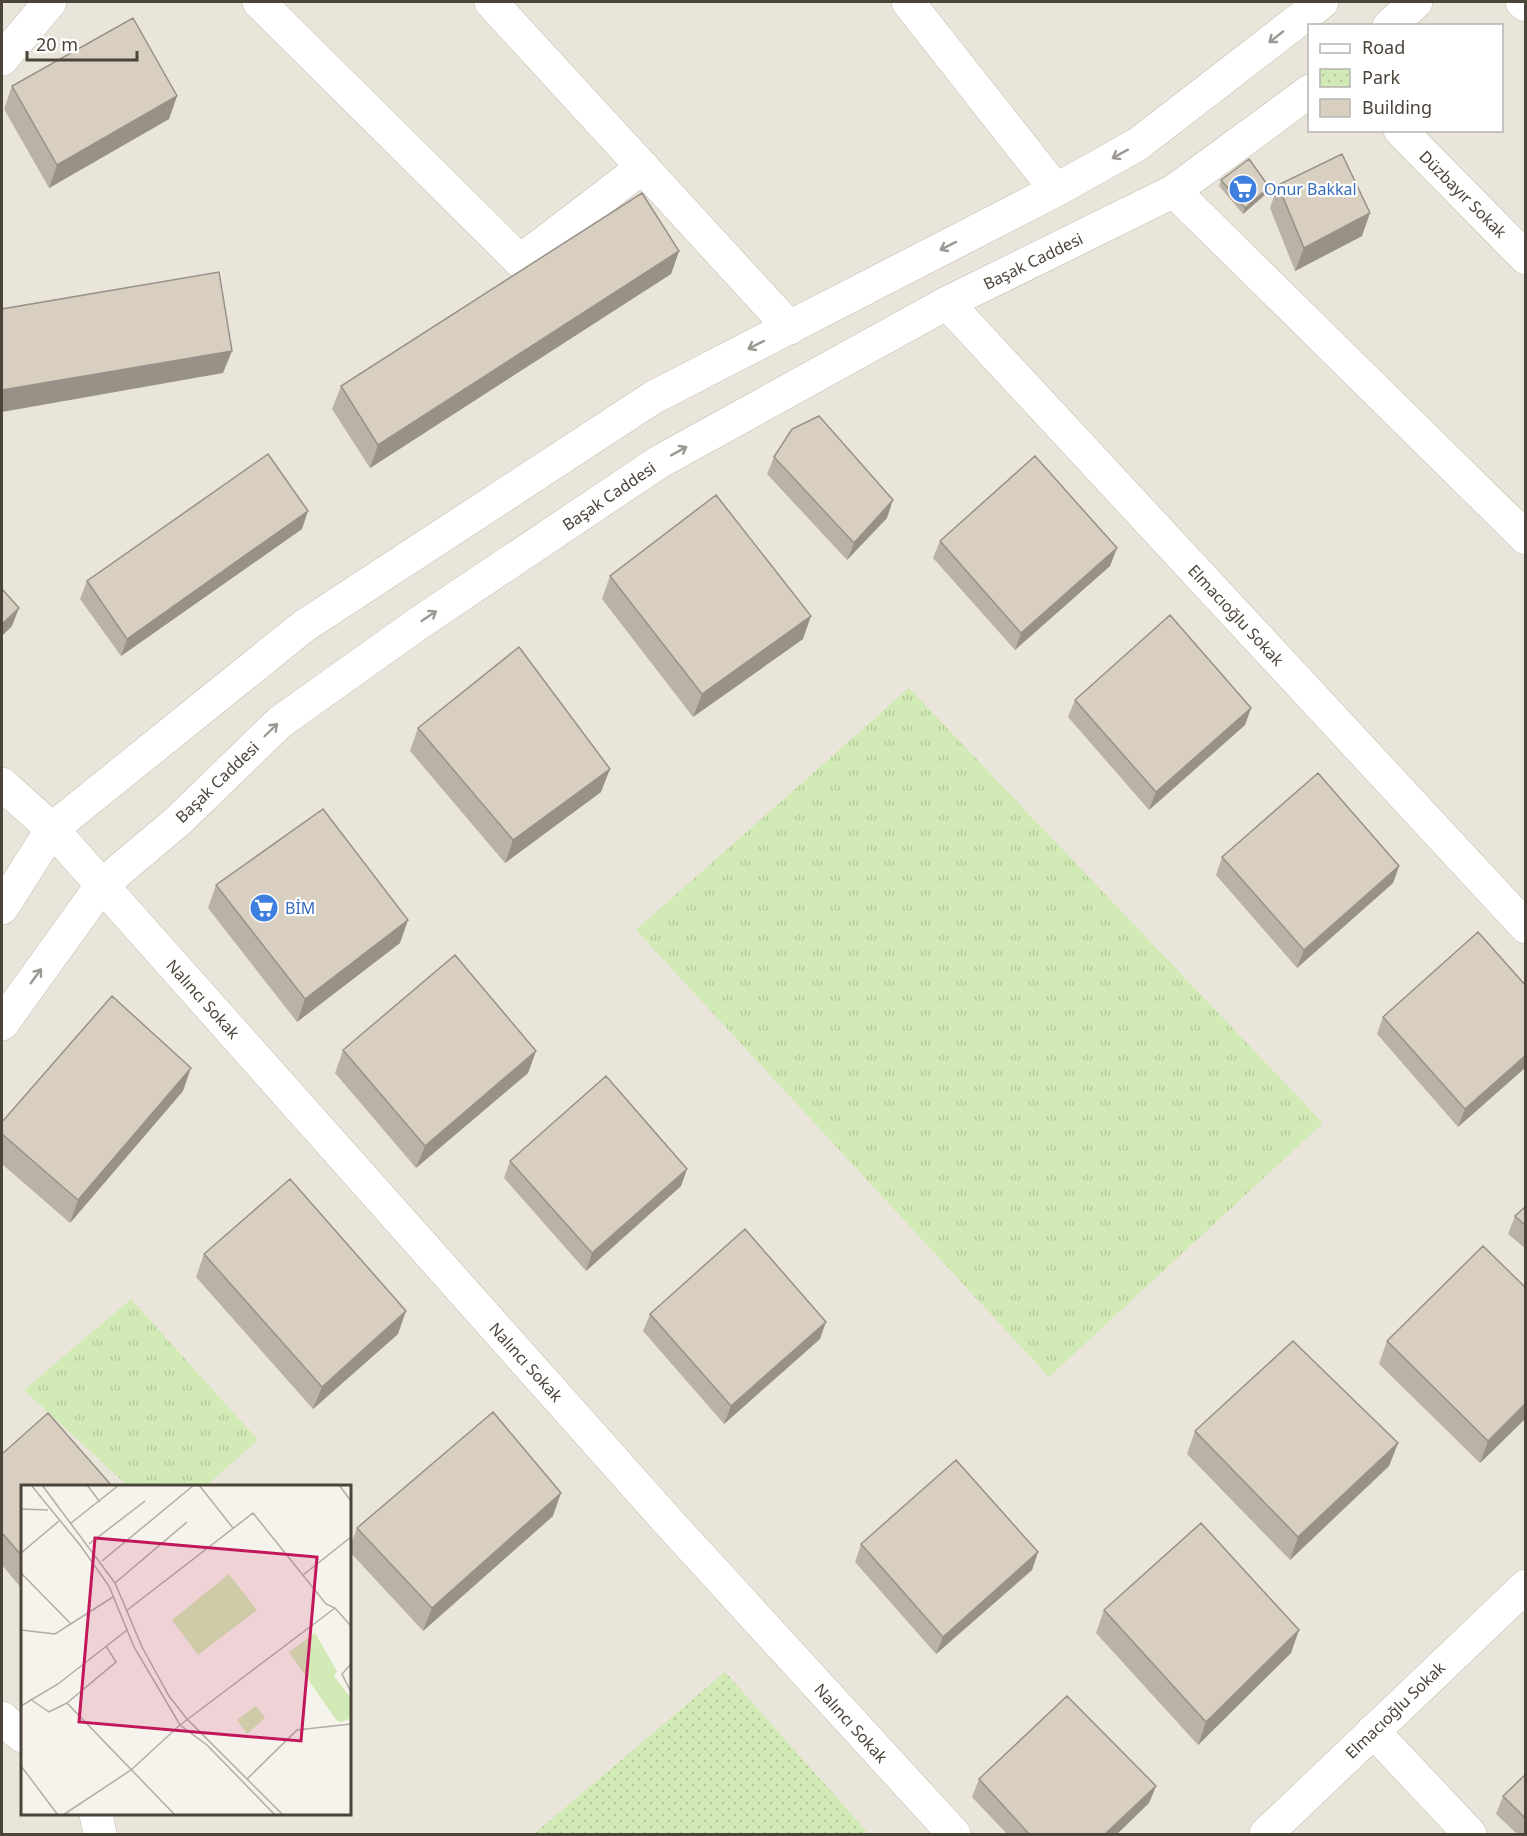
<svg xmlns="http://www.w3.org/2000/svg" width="1527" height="1836" font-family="'Noto Sans',sans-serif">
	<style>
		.residential { fill: #eae5da; fill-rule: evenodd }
		.grass { fill: url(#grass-tufts) }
		.park { fill: url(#park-dots) }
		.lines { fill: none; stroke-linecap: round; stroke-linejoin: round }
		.minor-casing { stroke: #c2bbae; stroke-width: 34 }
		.minor { stroke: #fff; stroke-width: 33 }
		.wall { fill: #bab2a6 }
		.shaded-wall { fill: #979187 }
		.building { fill: #d8cfc1; stroke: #979187; stroke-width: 1.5 }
		.oneway { stroke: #9c9892 }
		.labels { text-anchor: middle; stroke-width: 4.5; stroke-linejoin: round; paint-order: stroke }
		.shop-label { font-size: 16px; fill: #366cbe; stroke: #fff; text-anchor: start }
		.street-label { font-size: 16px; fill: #4b4439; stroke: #fff }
		.inset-road { fill: none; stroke: #b2ada4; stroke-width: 1.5 }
		.view { fill: #c2185b; fill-opacity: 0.15; stroke: #c2185b; stroke-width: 3 }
		.inset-edge { fill: none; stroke: #4b4439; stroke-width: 3 }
	</style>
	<defs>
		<pattern id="grass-tufts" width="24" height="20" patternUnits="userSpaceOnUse" patternTransform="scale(1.5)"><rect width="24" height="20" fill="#d2eab5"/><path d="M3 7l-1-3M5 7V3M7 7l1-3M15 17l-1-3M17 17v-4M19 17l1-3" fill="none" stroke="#b6ca9c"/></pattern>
		<pattern id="park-dots" width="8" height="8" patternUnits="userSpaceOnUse" patternTransform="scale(1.5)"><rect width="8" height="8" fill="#d2eab5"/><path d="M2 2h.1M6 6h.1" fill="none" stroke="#b6ca9c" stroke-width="1.8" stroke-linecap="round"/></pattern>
	</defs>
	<rect width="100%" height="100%" fill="#f6f3ec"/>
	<!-- residential -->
	<path class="residential" d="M2 2H1525V1834H2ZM1310 26H1502V130H1310ZM22 1486H350V1814H22Z"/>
	<!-- grass -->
	<path class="grass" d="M909 688 1323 1123 1049 1377 636 930Z
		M131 1299 258 1440 206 1486H128L24 1390Z"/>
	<!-- park -->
	<path class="park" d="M725 1672 869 1834H534Z"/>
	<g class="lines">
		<!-- minor casing -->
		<g class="minor-casing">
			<path id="minor" d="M259 2 520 261 643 167
				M491 2 790 328
				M908 2 1056 190
				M1522 2 1526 5
				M1389 26 1416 2
				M2 59 50 2
				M1400 130 1526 258
				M1174 191 1526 538
				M947 303 1526 927
				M2 784 52 829 664 1517 954 1834
				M2 908 52 829 304 626 654 397 1056 190 1138 144 1322 2
				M2 1024 102 885 179 820 280 722 419 623 659 462 947 303 1174 191 1310 91
				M2 1718 22 1736
				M1373 1731 1470 1834
				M96 1814 100 1834
				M1266 1834 1526 1586"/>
		</g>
		<!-- minor -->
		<use href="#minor" class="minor"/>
	</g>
	<!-- wall -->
	<path class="wall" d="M12 86 177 96 169 119 49 188 4 109Z
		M1221 180 1269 187 1267 193 1243 214 1219 186Z
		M1278 185 1362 236 1295 271 1270 208Z
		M679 251 671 274 370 468 332 409 341 386Z
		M774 457 887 518 847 560 767 474Z
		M302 529 121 656 80 599 87 581Z
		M940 541 1117 548 1110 566 1015 650 933 558Z
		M610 576 803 639 693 717 602 599Z
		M1075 700 1251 708 1245 725 1149 810 1068 717Z
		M418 728 601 792 505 863 410 751Z
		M1222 857 1399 866 1393 883 1297 968 1216 875Z
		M216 885 400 943 297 1022 208 908Z
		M1526 986V1067L1458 1127 1377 1034 1383 1017Z
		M343 1050 536 1051 528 1073 416 1168 335 1073Z
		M183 1091 70 1223 2 1164V1122Z
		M510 1161 687 1169 681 1186 586 1271 504 1178Z
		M1526 1206V1249L1508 1234 1515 1216Z
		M204 1254 398 1334 313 1409 196 1277Z
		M1526 1288V1418L1480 1463 1379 1364 1387 1341Z
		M650 1314 820 1339 724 1424 643 1331Z
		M1195 1431 1398 1443 1389 1466 1290 1560 1187 1454Z
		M2 1454 22 1486V1589L2 1565Z
		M553 1516 423 1631 350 1552V1547L357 1528Z
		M861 1544 1038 1552 1032 1570 936 1654 855 1562Z
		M1104 1610 1291 1653 1198 1745 1096 1633Z
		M1526 1774V1834H1517L1496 1814 1503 1796Z
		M979 1779 1156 1786 1149 1803 1117 1834H1007L972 1797Z"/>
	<!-- shaded-wall -->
	<path class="shaded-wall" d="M177 96 169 119 49 188 57 165Z
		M1269 187 1267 193 1243 214 1245 208Z
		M1370 213 1362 236 1295 271 1304 248Z
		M679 251 671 274 370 468 378 445Z
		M232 351 223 373 2 412V390Z
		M893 500 887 518 847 560 854 543Z
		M308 511 302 529 121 656 127 639Z
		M1117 548 1110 566 1015 650 1021 633Z
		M19 608 12 626 2 636V624Z
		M811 616 803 639 693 717 702 694Z
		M1251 708 1245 725 1149 810 1156 792Z
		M610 769 601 792 505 863 513 840Z
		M1399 866 1393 883 1297 968 1304 950Z
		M408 920 400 943 297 1022 305 999Z
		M536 1051 528 1073 416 1168 425 1146Z
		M1526 1055V1067L1458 1127 1465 1109Z
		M191 1068 183 1091 70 1223 78 1200Z
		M687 1169 681 1186 586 1271 592 1253Z
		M406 1311 398 1334 313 1409 322 1387Z
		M826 1322 820 1339 724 1424 731 1406Z
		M1526 1403V1418L1480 1463 1488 1441Z
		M1398 1443 1389 1466 1290 1560 1298 1537Z
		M561 1493 553 1516 423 1631 432 1608Z
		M1038 1552 1032 1570 936 1654 943 1637Z
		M1299 1630 1291 1653 1198 1745 1206 1722Z
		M1156 1786 1149 1803 1117 1834H1105Z"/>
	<!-- building -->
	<path class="building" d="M133 18 177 96 57 165 12 86Z
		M1342 154 1370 213 1304 248 1278 185Z
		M1249 159 1269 187 1245 208 1221 180Z
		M642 193 679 251 378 445 341 386Z
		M219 272 232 351 2 390V309Z
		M819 416 893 500 854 543 774 457 792 429Z
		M268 454 308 511 127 639 87 581Z
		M1035 456 1117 548 1021 633 940 541Z
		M716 495 811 616 702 694 610 576Z
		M2 589 19 608 2 624Z
		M1170 615 1251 708 1156 792 1075 700Z
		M519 647 610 769 513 840 418 728Z
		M1318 773 1399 866 1304 950 1222 857Z
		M323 809 408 920 305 999 216 885Z
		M1478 932 1526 986V1055L1465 1109 1383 1017Z
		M455 955 536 1051 425 1146 343 1050Z
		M112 996 191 1068 78 1200 2 1134V1122Z
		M606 1076 687 1169 592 1253 510 1161Z
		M290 1179 406 1311 322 1387 204 1254Z
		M1526 1206V1226L1515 1216Z
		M745 1229 826 1322 731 1406 650 1314Z
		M1483 1246 1526 1288V1403L1488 1441 1387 1341Z
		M1293 1341 1398 1443 1298 1537 1195 1431Z
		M493 1412 561 1493 432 1608 357 1528Z
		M48 1413 112 1486H22V1556L2 1533V1454Z
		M956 1460 1038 1552 943 1637 861 1544Z
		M1201 1523 1299 1630 1206 1722 1104 1610Z
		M1067 1696 1156 1786 1105 1834H1029L979 1779Z
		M1526 1774V1819L1503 1796Z"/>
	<!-- one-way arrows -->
	<defs><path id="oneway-shaft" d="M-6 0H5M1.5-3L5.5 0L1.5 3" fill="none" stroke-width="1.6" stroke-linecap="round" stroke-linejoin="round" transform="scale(1.5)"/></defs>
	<g class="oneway">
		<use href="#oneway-shaft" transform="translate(1276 37) rotate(142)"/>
		<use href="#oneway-shaft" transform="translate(1120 154) rotate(151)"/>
		<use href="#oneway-shaft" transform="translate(948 246) rotate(153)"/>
		<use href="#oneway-shaft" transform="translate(756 345) rotate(153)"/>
		<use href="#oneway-shaft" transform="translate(679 451) rotate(-29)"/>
		<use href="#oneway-shaft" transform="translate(429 616) rotate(-34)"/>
		<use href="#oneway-shaft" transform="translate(271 730) rotate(-44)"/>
		<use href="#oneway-shaft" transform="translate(36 976) rotate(-54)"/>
	</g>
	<!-- icons -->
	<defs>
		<g id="supermarket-disc" transform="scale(1.5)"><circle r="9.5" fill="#3f7fe0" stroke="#fff"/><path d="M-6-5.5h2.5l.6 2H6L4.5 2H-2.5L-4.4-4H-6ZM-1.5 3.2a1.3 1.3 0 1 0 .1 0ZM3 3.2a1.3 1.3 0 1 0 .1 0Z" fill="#fff"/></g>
	</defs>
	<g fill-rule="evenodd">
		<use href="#supermarket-disc" x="1243" y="189"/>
		<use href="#supermarket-disc" x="264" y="908"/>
	</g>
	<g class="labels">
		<!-- shop labels -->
		<g class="shop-label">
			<text x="1264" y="195">Onur Bakkal</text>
			<text x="285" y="914">BİM</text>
		</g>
		<!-- street labels -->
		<g class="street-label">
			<text transform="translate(1463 194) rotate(45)" y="6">Düzbayır Sokak</text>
			<text transform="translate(1033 261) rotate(-26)" y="6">Başak Caddesi</text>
			<text transform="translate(609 496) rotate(-34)" y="6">Başak Caddesi</text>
			<text transform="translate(1236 615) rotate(47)" y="6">Elmacıoğlu Sokak</text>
			<text transform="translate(217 782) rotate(-44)" y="6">Başak Caddesi</text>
			<text transform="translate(203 999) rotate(48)" y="6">Nalıncı Sokak</text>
			<text transform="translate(526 1362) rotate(48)" y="6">Nalıncı Sokak</text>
			<text transform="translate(1395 1710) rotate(-44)" y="6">Elmacıoğlu Sokak</text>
			<text transform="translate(851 1723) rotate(48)" y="6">Nalıncı Sokak</text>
		</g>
	</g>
	<!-- overview -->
	<g transform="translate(21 1485)">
		<rect width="330" height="330" fill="#f6f3ec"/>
		<path d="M208 89 236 125 177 170 151 135ZM235 221 244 233 226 249 216 235Z" fill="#d2eab5"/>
		<path d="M294 148 316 186 313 191 330 213V233L321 237 316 236 268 167Z" fill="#d2eab5"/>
		<path d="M314 202 328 223 315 230 302 212Z" fill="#d2eab5"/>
		<path class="inset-road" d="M10 0 59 60 88 101 113 162 159 240 186 260 254 330M21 0 94 98 121 162 148 211 166 234 262 330M66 0 79 17M178 0 212 43M318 0 330 16M0 24 27 25M50 38 98 0M68 59 124 16M0 68 38 36M81 76 173 0M0 88 50 139M282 90 330 52M94 98 166 37M105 126 232 28 305 119 314 123 330 141M0 145 34 149 92 112M85 161 95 177 46 218 154 330M330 179 321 189 330 207M9 214 28 227 46 218M0 221 37 199 106 145M0 281 37 330M226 294 276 245 330 239M42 330 110 285 159 240 314 123"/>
		<path class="view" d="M74 53 296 72 280 256 58 237Z"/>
		<rect width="330" height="330" class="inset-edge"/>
	</g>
	<!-- border -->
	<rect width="1527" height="1836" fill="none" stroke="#4b4439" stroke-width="6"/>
	<!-- legend -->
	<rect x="1308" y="24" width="195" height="108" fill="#ffffff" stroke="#b7b4b0" stroke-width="1.5"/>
	<rect x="1320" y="44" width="30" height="9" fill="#ffffff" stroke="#b7b4b0" stroke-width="1.5"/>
	<text x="1362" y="54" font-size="18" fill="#4b4439">Road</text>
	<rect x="1320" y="69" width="30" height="18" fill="url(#park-dots)" stroke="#b7b4b0" stroke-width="1.5"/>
	<text x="1362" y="84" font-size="18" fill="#4b4439">Park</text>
	<rect x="1320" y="99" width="30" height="18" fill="#d8cfc1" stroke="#b7b4b0" stroke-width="1.5"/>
	<text x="1362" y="114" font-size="18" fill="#4b4439">Building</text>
	<!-- scale -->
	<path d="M27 51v9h110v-9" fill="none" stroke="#4b4439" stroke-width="3"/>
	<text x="36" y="51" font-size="18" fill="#4b4439" stroke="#ffffff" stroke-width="4.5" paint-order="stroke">20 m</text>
</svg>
